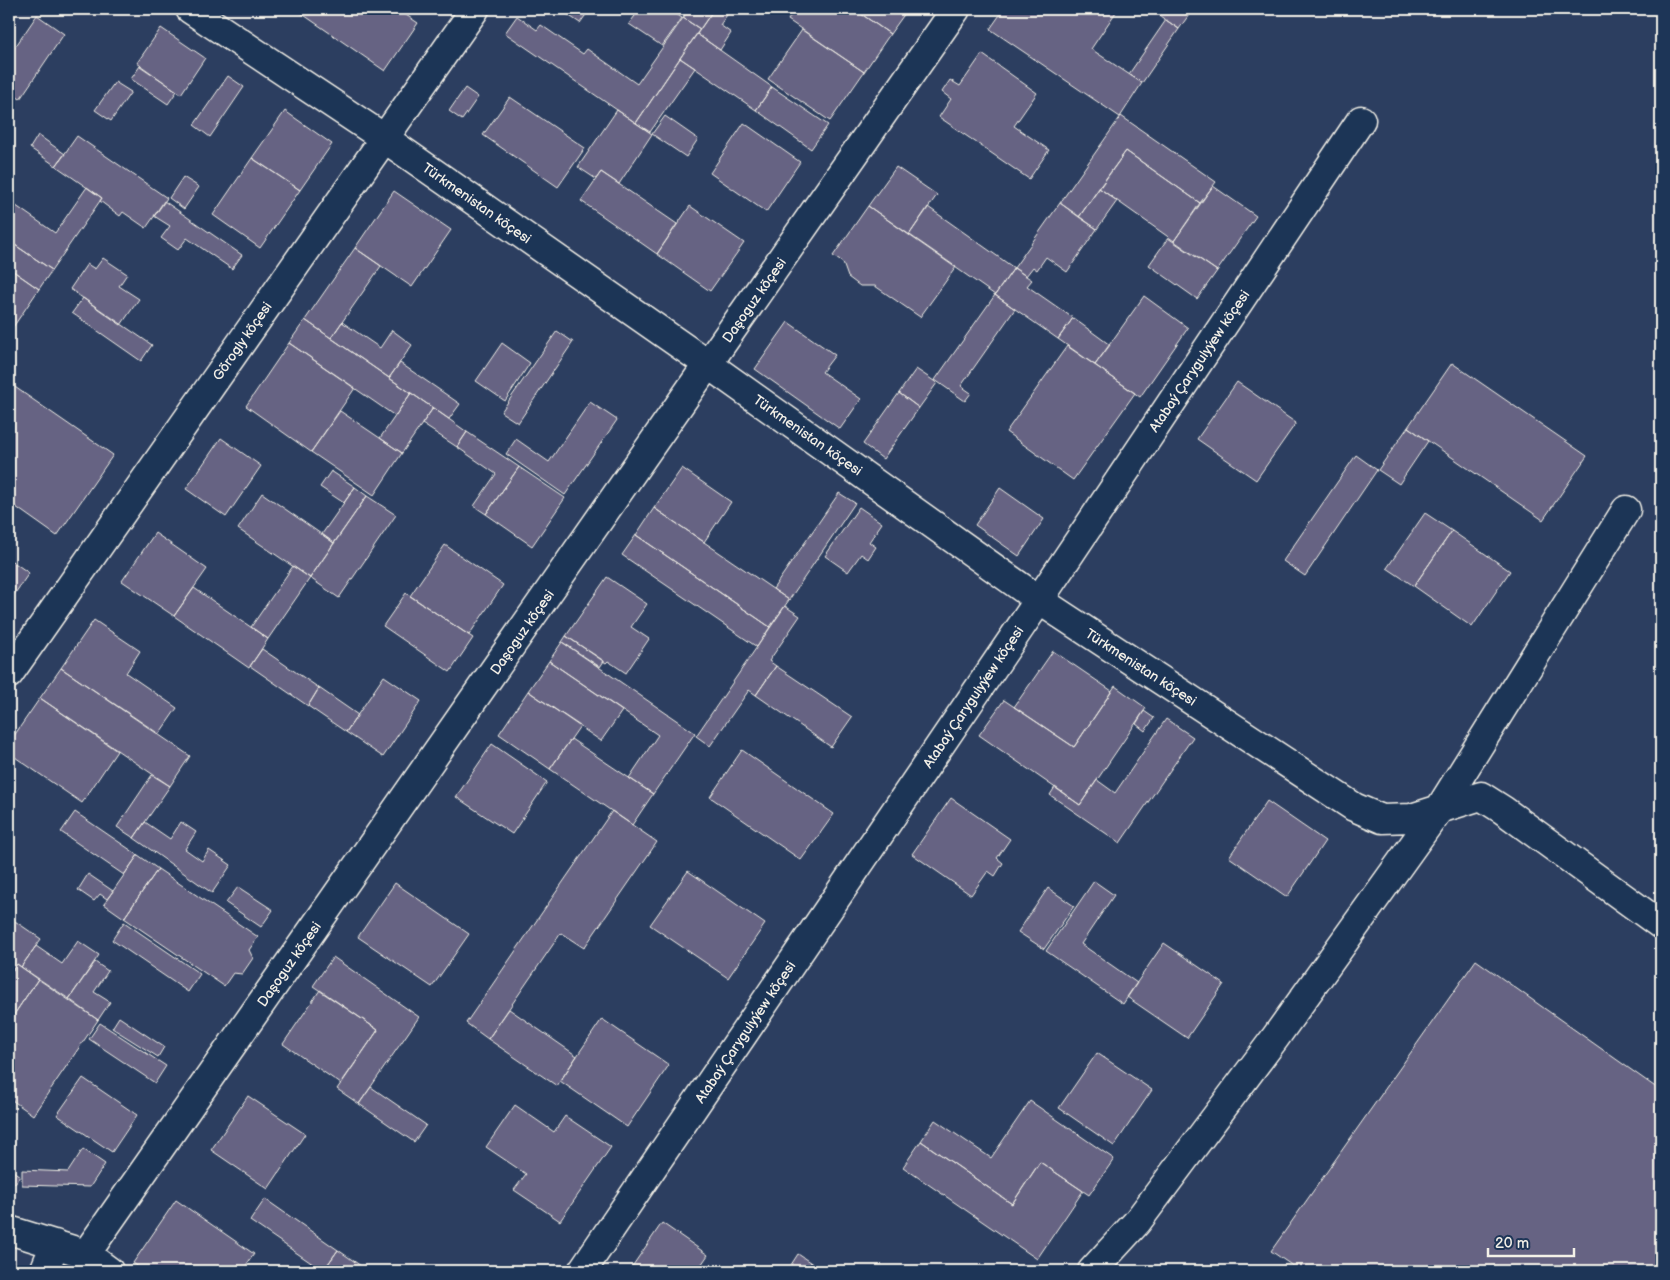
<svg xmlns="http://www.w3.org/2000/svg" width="1670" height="1280" font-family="'Balsamiq Sans',sans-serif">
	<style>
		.building { fill: #666483; stroke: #f4f1e8 }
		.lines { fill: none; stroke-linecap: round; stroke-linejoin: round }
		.minor-casing { stroke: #f4f1e8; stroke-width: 31 }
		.minor { stroke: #1d3557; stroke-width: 28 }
		.labels { text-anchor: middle; stroke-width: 4; stroke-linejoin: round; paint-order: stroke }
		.street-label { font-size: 14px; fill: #f4f1e8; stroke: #1d3557 }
	</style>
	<rect width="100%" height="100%" fill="#2c3e60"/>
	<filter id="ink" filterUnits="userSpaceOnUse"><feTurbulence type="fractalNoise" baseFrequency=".02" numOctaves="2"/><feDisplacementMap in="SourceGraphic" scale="10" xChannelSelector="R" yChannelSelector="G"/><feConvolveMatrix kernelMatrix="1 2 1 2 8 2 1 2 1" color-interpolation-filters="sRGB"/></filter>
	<g filter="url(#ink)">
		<!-- building -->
		<path class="building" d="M295 9H397L418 23 385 71Z
			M559 9H590L580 23Z
			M640 9H669L682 18 662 46 629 24Z
			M689 9H714L700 29 683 18Z
			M714 9H731L720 25 731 33 720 50 697 34Z
			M795 9H854L890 34 864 72 788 20Z
			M854 9H908L890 34Z
			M1004 9H1118L1091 49 1142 83 1120 117 990 29Z
			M1165 9H1193L1179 29 1160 16Z
			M37 15 64 34 20 99 9 91V56Z
			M517 16 537 30 541 25 583 54 587 49 637 84 683 18 700 29 636 123 505 33Z
			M1166 20 1179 29 1142 83 1129 74Z
			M161 28 205 58 181 94 137 63Z
			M802 30 864 72 830 121 768 79Z
			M697 34 772 87 756 110 680 58Z
			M982 54 1037 93 1014 126 1049 150 1029 179 939 117 951 99 942 92 950 80 960 86Z
			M680 58 695 68 650 132 636 123Z
			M140 66 177 91 168 104 131 79Z
			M228 76 244 87 210 137 194 125Z
			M115 82 131 92 111 121 95 110Z
			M772 87 828 125 811 149 756 110Z
			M465 88 478 97 462 120 449 111Z
			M510 97 585 148 558 187 483 135Z
			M617 110 652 134 619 184 601 172 596 179 578 167Z
			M285 111 332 144 300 190 252 158Z
			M665 116 698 139 686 157 652 134Z
			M1121 116 1216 182 1200 203 1126 151 1079 217 1060 203Z
			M744 123 800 162 766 212 710 173Z
			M38 135 65 154 56 166 30 148Z
			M77 136 167 198 146 228 123 212 120 216 100 201 102 198 56 166Z
			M1126 151 1200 203 1174 241 1099 188Z
			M252 158 300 190 260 248 213 215Z
			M896 167 937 195 909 235 868 206Z
			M601 172 677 224 657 254 581 201Z
			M183 177 199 187 184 209 169 198Z
			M1213 186 1256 216 1217 271 1174 241Z
			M87 187 102 198 52 270 9 241V201L55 233Z
			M1099 188 1117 201 1097 229 1079 217Z
			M394 191 451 230 412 287 355 248Z
			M164 201 242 255 232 269 187 238 178 250 161 238 170 226 154 216Z
			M1060 203 1097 229 1067 272 1046 257 1037 270 1033 267 1026 276 1014 268Z
			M690 206 744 243 710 291 657 254Z
			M868 206 956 267 920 317 875 286H860L848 277 843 263 833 256Z
			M928 207 1014 268 995 295 909 235Z
			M1168 238 1217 271 1197 299 1149 265Z
			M9 241 52 270 39 289 9 268Z
			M355 248 381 266 331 338 305 320Z
			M103 258 127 274 119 286 139 299 121 325 70 289 87 264 95 269Z
			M1014 268 1032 280 1027 286 1073 318 1058 339 995 295Z
			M13 271 39 289 9 333V278Z
			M995 295 1015 309 961 386 971 393 965 401 935 380Z
			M1144 296 1188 328 1140 397 1095 365Z
			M83 298 152 345 141 361 72 313Z
			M1073 318 1110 345 1095 365 1058 339Z
			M305 320 411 393 395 416 289 343Z
			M342 322 380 348 392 330 412 345 389 378 331 338Z
			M788 322 835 355 822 372 861 399 840 429 755 369Z
			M557 331 573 342 518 423 501 412Z
			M289 343 355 388 311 452 246 406Z
			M502 343 530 363 505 401 476 381Z
			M1067 346 1135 393 1073 480 1006 432Z
			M400 363 460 404 449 419 389 378Z
			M1452 363 1587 456 1543 520 1408 427Z
			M916 369 937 383 919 408 899 393Z
			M1237 382 1296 423 1256 480 1197 439Z
			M9 383 113 455 57 536 9 502Z
			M411 393 433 408 402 453 380 438Z
			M899 393 919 408 883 459 863 444Z
			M590 402 617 420 565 495 506 454 516 439 549 462Z
			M433 408 467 432 457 447 422 424Z
			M340 411 402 453 374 495 311 452Z
			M1408 427 1428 441 1399 484 1378 470Z
			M467 432 519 467 486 514 474 506 496 474 457 447Z
			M221 438 261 466 226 517 186 489Z
			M1356 455 1377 470 1305 576 1283 561Z
			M519 467 565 498 532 546 486 514Z
			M682 468 731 502 704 542 654 508Z
			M331 471 355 487 344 503 320 487Z
			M355 487 367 496 334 543 322 534Z
			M1000 488 1044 519 1019 556 975 525Z
			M262 493 334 543 310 578 238 529Z
			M839 493 855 503 789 600 773 589Z
			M367 496 396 515 339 598 310 578Z
			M859 507 882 523 869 542 876 547 868 559 861 554 848 572 825 556Z
			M654 508 789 600 770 627 636 535Z
			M1425 513 1452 531 1414 586 1387 568Z
			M1452 531 1510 571 1472 627 1414 586Z
			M155 533 207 569 174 616 122 581Z
			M636 535 770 627 757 647 622 555Z
			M445 545 503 585 469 635 410 596Z
			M9 559 29 573 9 602Z
			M293 566 310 578 268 639 251 627Z
			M607 577 647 604 631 627 649 639 626 673 608 661 606 663 566 636Z
			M194 588 268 639 249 668 174 616Z
			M406 593 473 638 450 672 383 626Z
			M785 606 800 616 769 661 776 666 756 695 749 690 710 746 696 736Z
			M94 620 140 651 126 673 177 708 159 734 61 668Z
			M566 636 604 661 600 667 562 642Z
			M562 642 695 733 653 794 629 778 658 735 549 661Z
			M262 649 319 688 308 706 250 666Z
			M1053 651 1112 691 1074 747 1014 707Z
			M549 661 622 711 601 741 528 691Z
			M776 666 852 717 831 747 756 695Z
			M61 668 190 756 170 786 40 698Z
			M384 676 421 701 383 757 346 732Z
			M1115 686 1146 708 1080 805 979 735 1004 700 1074 747Z
			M319 688 358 715 346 732 308 706Z
			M528 691 580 726 550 769 499 734Z
			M40 698 117 751 82 803 9 753V743Z
			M1144 711 1154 718 1145 731 1136 724Z
			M1166 719 1193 737 1120 843 1050 795 1055 787 1080 805 1097 780 1115 793Z
			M571 739 653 794 632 825 550 769Z
			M492 744 547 782 512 834 456 797Z
			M742 750 834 814 801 860 710 797Z
			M152 775 170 786 134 838 117 827Z
			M951 798 1010 839 997 858 1003 863 995 876 988 871 971 895 912 854Z
			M1267 801 1325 841 1287 897 1229 857Z
			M612 811 657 842 584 948 561 933 488 1039 466 1023Z
			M75 812 138 855 124 875 61 832Z
			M145 822 170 839 181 822 196 832 185 849 202 861 209 850 231 865 212 893 134 838Z
			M138 855 158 869 124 918 104 904Z
			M158 869 258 937 249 950 253 958 242 974 233 973 224 986 124 918Z
			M688 871 765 924 728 978 650 925Z
			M88 874 113 891 107 899 100 894 94 901 78 890Z
			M1094 881 1114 895 1081 944 1137 983 1123 1004 1046 951Z
			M395 883 469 934 432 987 358 937Z
			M238 887 273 910 261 927 226 903Z
			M1048 888 1074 906 1044 949 1018 932Z
			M9 917 41 939 21 967 17 964 9 975Z
			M124 922 200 974 188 992 112 940Z
			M78 941 99 955 69 999 21 967 36 946 62 964Z
			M1164 943 1224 984 1187 1038 1127 997Z
			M333 957 419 1017 359 1104 337 1089 378 1030 313 986Z
			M1476 960 1661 1091V1271H1300L1271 1251Z
			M95 962 108 971 94 992 110 1002 98 1020 69 999Z
			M17 964 38 979 9 1022V975Z
			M38 979 98 1020 33 1115 9 1098V1022Z
			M320 990 378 1030 341 1084 283 1044Z
			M509 1009 577 1056 557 1086 488 1039Z
			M119 1017 164 1047 158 1057 112 1028Z
			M602 1019 669 1065 627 1127 560 1081Z
			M100 1023 166 1066 155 1083 89 1039Z
			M1097 1053 1152 1090 1114 1146 1059 1108Z
			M83 1078 137 1115 112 1152 57 1115Z
			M371 1087 426 1125 414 1142 359 1104Z
			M248 1096 305 1134 268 1189 211 1150Z
			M1030 1101 1114 1159 1089 1195 1040 1162 1012 1204 921 1141 935 1120 991 1158Z
			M515 1105 554 1132 565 1116 611 1147 560 1221 514 1190 526 1174 486 1147Z
			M921 1141 1012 1204 1040 1162 1083 1191 1037 1259 903 1167Z
			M83 1149 105 1164 90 1187 22 1185V1170L68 1172Z
			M9 1168 20 1176 15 1183 9 1184Z
			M265 1199 338 1250 323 1271 250 1221Z
			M176 1200 254 1254 242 1271H144L133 1263Z
			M662 1223 708 1255 697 1271H629Z
			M338 1250 361 1266 358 1271H323Z
			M798 1254 823 1271H787Z"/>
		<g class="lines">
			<!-- minor casing -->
			<g class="minor-casing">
				<path id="minor" d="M190 9 384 138 709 365 1039 600 1354 807 1382 819 1411 818 1481 796 1503 810 1661 925
					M9 674 475 9
					M9 1230 86 1254 109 1271
					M86 1254 956 9
					M44 1271 55 1244
					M582 1271 1039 600 1361 120
					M1092 1271 1137 1222 1275 1038 1440 808 1626 510"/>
			</g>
			<!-- minor -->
			<use href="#minor" class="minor"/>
		</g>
	</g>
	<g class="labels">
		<!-- street labels -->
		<g class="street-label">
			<text transform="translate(477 203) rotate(35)" y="5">Türkmenistan köçesi</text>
			<text transform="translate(754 300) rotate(-55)" y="5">Daşoguz köçesi</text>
			<text transform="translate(242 341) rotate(-55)" y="5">Görogly köçesi</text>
			<text transform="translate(1199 361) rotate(-56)" y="5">Atabaý Çarygulyýew köçesi</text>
			<text transform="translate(808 435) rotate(35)" y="5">Türkmenistan köçesi</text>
			<text transform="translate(522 632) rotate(-55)" y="5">Daşoguz köçesi</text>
			<text transform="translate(1141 667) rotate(33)" y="5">Türkmenistan köçesi</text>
			<text transform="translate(973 697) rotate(-56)" y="5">Atabaý Çarygulyýew köçesi</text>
			<text transform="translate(289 964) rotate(-55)" y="5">Daşoguz köçesi</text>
			<text transform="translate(745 1032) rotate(-56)" y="5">Atabaý Çarygulyýew köçesi</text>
		</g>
	</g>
	<!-- margin -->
	<rect width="1670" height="1280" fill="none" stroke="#1d3557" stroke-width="30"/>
	<rect x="15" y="15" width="1640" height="1250" fill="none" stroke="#f4f1e8" stroke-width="2" filter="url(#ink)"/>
	<!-- scale -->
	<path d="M1488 1248v8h86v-8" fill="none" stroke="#f4f1e8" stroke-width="2.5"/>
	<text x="1495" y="1248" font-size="15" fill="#f4f1e8" stroke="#1d3557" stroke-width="4" paint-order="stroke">20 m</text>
</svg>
